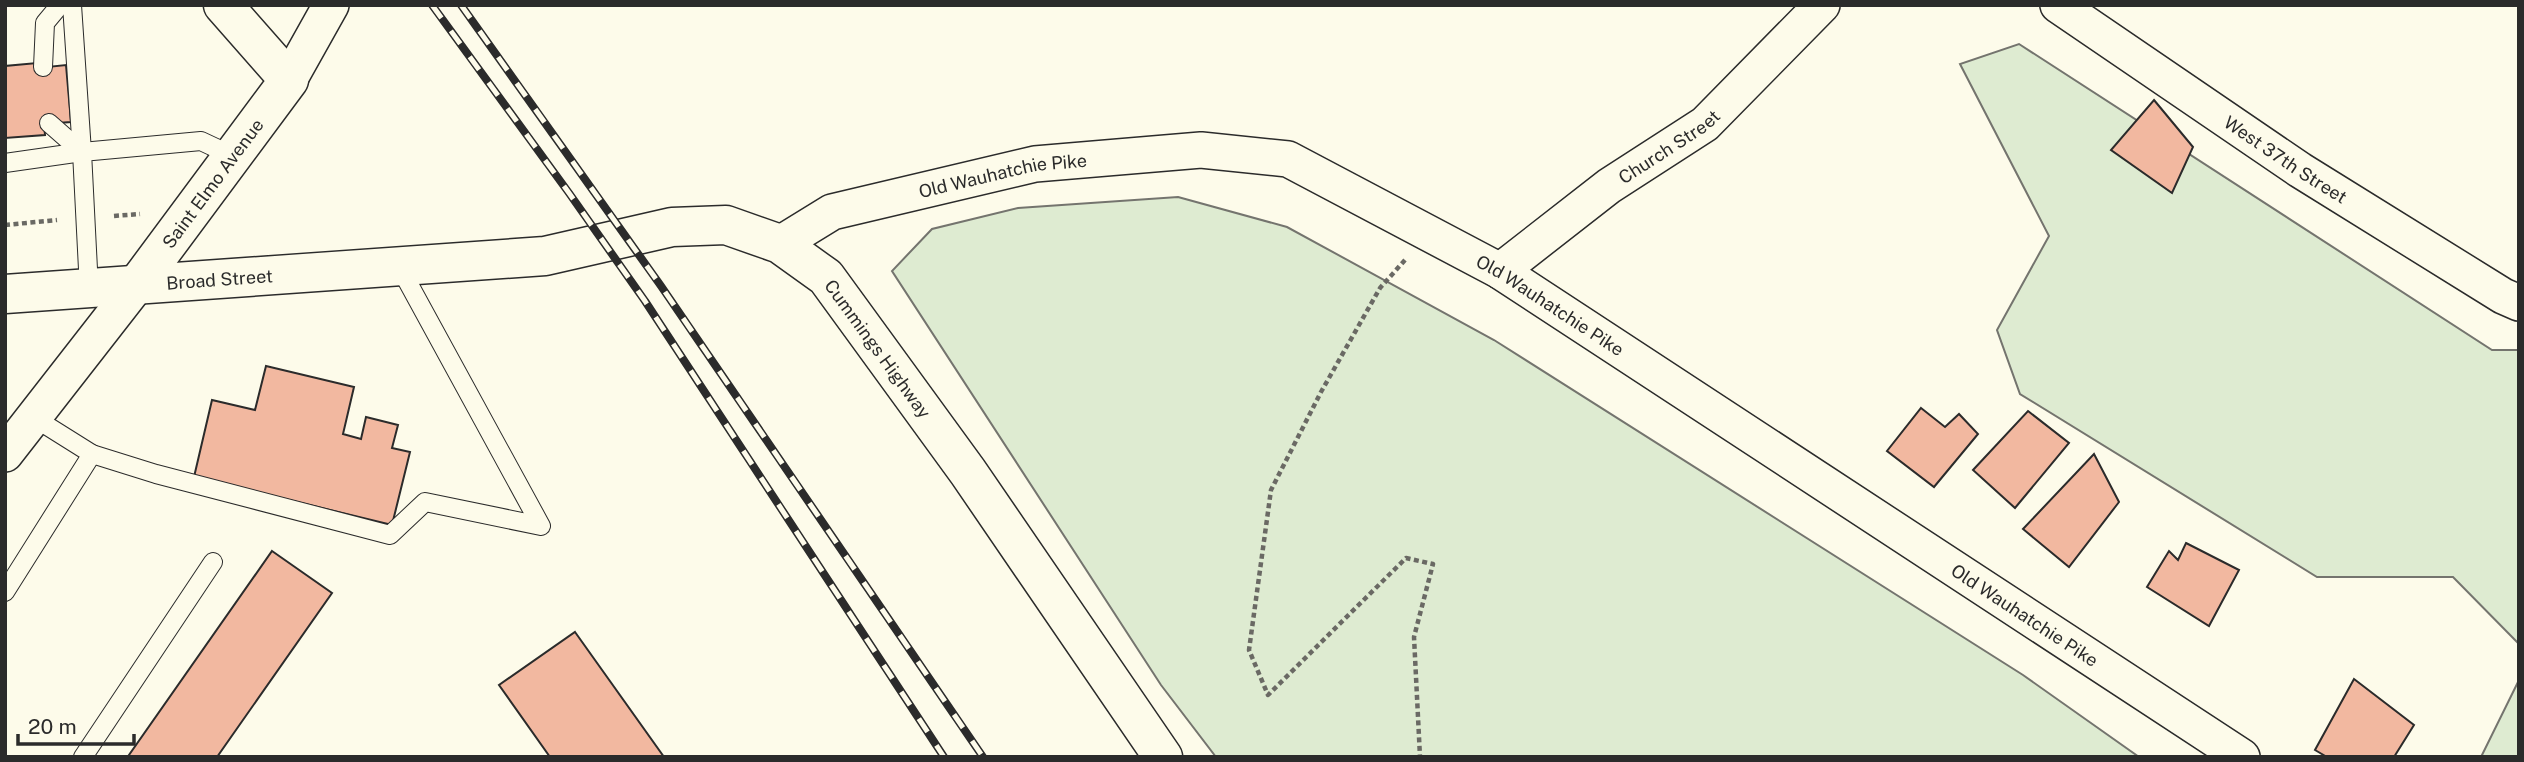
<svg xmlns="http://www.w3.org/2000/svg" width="2524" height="762" font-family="'Public Sans',sans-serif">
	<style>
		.green { fill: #deebd1; stroke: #74746e; stroke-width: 2 }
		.building { fill: #f2b8a0; stroke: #2b2b2b; stroke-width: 2 }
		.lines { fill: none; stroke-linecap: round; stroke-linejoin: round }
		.lane-casing { stroke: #2b2b2b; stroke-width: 20 }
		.street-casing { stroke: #2b2b2b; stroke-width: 38 }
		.secondary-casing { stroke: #2b2b2b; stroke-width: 41 }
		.primary-casing { stroke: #2b2b2b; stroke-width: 41 }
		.path { stroke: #6a6964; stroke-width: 4.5; stroke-dasharray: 5 3.5; stroke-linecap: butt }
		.lane { stroke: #fdfbea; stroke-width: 18 }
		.street { stroke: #fdfbea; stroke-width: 35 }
		.secondary { stroke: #fdfbea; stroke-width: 38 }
		.primary { stroke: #fdfbea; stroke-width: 38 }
		.rail-casing { stroke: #2b2b2b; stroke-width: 8 }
		.rail { stroke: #fdfbea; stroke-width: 5; stroke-dasharray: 16; stroke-linecap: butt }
		.labels { text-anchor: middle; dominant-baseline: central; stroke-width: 5; stroke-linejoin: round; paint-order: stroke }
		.street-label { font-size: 18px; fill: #2b2b2b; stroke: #fdfbea }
	</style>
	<rect width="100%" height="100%" fill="#fdfbea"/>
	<g class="green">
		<polygon points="2019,44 2492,350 2519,350 2519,644 2453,577 2317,577 2020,394 1997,330 2049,236 1960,64"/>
		<polygon points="1178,197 1287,227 1494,340 2023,675 2139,757 1216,757 1161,685 892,271 932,229 1018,208"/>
		<polygon points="2519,680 2519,757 2481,757"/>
	</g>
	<g class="building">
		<polygon points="37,63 38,68 66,65 71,122 44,124 45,135 5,138 5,66"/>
		<polygon points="2154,100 2193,147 2172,193 2111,150"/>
		<polygon points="266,366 354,387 343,434 361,439 366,417 398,425 392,448 410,452 392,525 194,477 212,400 255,410"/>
		<polygon points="1921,408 1945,427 1959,414 1978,434 1934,487 1887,451"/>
		<polygon points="2028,411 2069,443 2015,508 1973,470"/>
		<polygon points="2094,454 2119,502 2069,567 2023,529"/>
		<polygon points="2186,543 2239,570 2209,626 2147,587 2169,551 2178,560"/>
		<polygon points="272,551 332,593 217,757 132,757 129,755"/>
		<polygon points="575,632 664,757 550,757 499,685"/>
		<polygon points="2354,679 2414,725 2394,757 2327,757 2315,750"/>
	</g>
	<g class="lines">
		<g class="lane-casing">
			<g id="lane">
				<polyline points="72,5 82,152"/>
				<polyline points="43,67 45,23 60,5"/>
				<polyline points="49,123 82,152"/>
				<polyline points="5,163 82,152"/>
				<polyline points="89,289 82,152 201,141 233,156"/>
				<polyline points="92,454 156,474 390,535 425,502 541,526 399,266"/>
				<polyline points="5,592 92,454 33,417"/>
				<polyline points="83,757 213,562"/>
			</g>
		</g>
		<g class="street-casing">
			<g id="street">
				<path id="s1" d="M2058,5l242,165 203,126 16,7"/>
				<polyline points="289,80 331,5"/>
				<path id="s2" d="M780,244l52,-32 203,-48 166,-14 87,9 212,112 742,486"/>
				<path id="s3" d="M1500,271l109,-85 96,-62 117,-119"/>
				<polyline points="5,454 136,286"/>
			</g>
		</g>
		<g class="secondary-casing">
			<g id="secondary">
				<path id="s4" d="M136,286l153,-206 -66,-75"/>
			</g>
		</g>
		<g class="primary-casing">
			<g id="primary">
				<path id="s5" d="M5,294l540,-38 127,-29 54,-2 54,19 46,33 142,195 195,285"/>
			</g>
		</g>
		<g class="path">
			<polyline points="114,216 140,214"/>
			<polyline points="5,225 57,220"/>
			<polyline points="1405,260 1380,288 1321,392 1271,490 1249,650 1268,695 1406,558 1433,564 1414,637 1420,757"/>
		</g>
		<use href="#lane" class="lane"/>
		<use href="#street" class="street"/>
		<use href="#secondary" class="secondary"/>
		<use href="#primary" class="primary"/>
		<g class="rail-casing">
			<g id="rail">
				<polyline points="432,5 569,193 645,301 944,757"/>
				<polyline points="461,5 661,286 983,757"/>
			</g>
		</g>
		<use href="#rail" class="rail"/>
	</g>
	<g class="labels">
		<g class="street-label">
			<text stroke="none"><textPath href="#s3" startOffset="210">Church Street</textPath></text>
			<text stroke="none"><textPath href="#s1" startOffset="275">West 37th Street</textPath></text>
			<text stroke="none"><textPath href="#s2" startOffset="236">Old Wauhatchie Pike</textPath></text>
			<text stroke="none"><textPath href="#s4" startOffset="128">Saint Elmo Avenue</textPath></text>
			<text stroke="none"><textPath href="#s5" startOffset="215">Broad Street</textPath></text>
			<text stroke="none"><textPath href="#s2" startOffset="824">Old Wauhatchie Pike</textPath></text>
			<text stroke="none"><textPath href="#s5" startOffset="928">Cummings Highway</textPath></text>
			<text stroke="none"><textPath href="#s2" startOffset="1391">Old Wauhatchie Pike</textPath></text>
		</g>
	</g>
	<rect width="2524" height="762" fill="none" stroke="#2b2b2b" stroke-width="14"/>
	<path d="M18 734v10h116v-10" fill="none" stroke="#2b2b2b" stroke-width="3.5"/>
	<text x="28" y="734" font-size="21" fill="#2b2b2b" stroke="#fdfbea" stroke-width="5" paint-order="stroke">20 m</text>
</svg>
